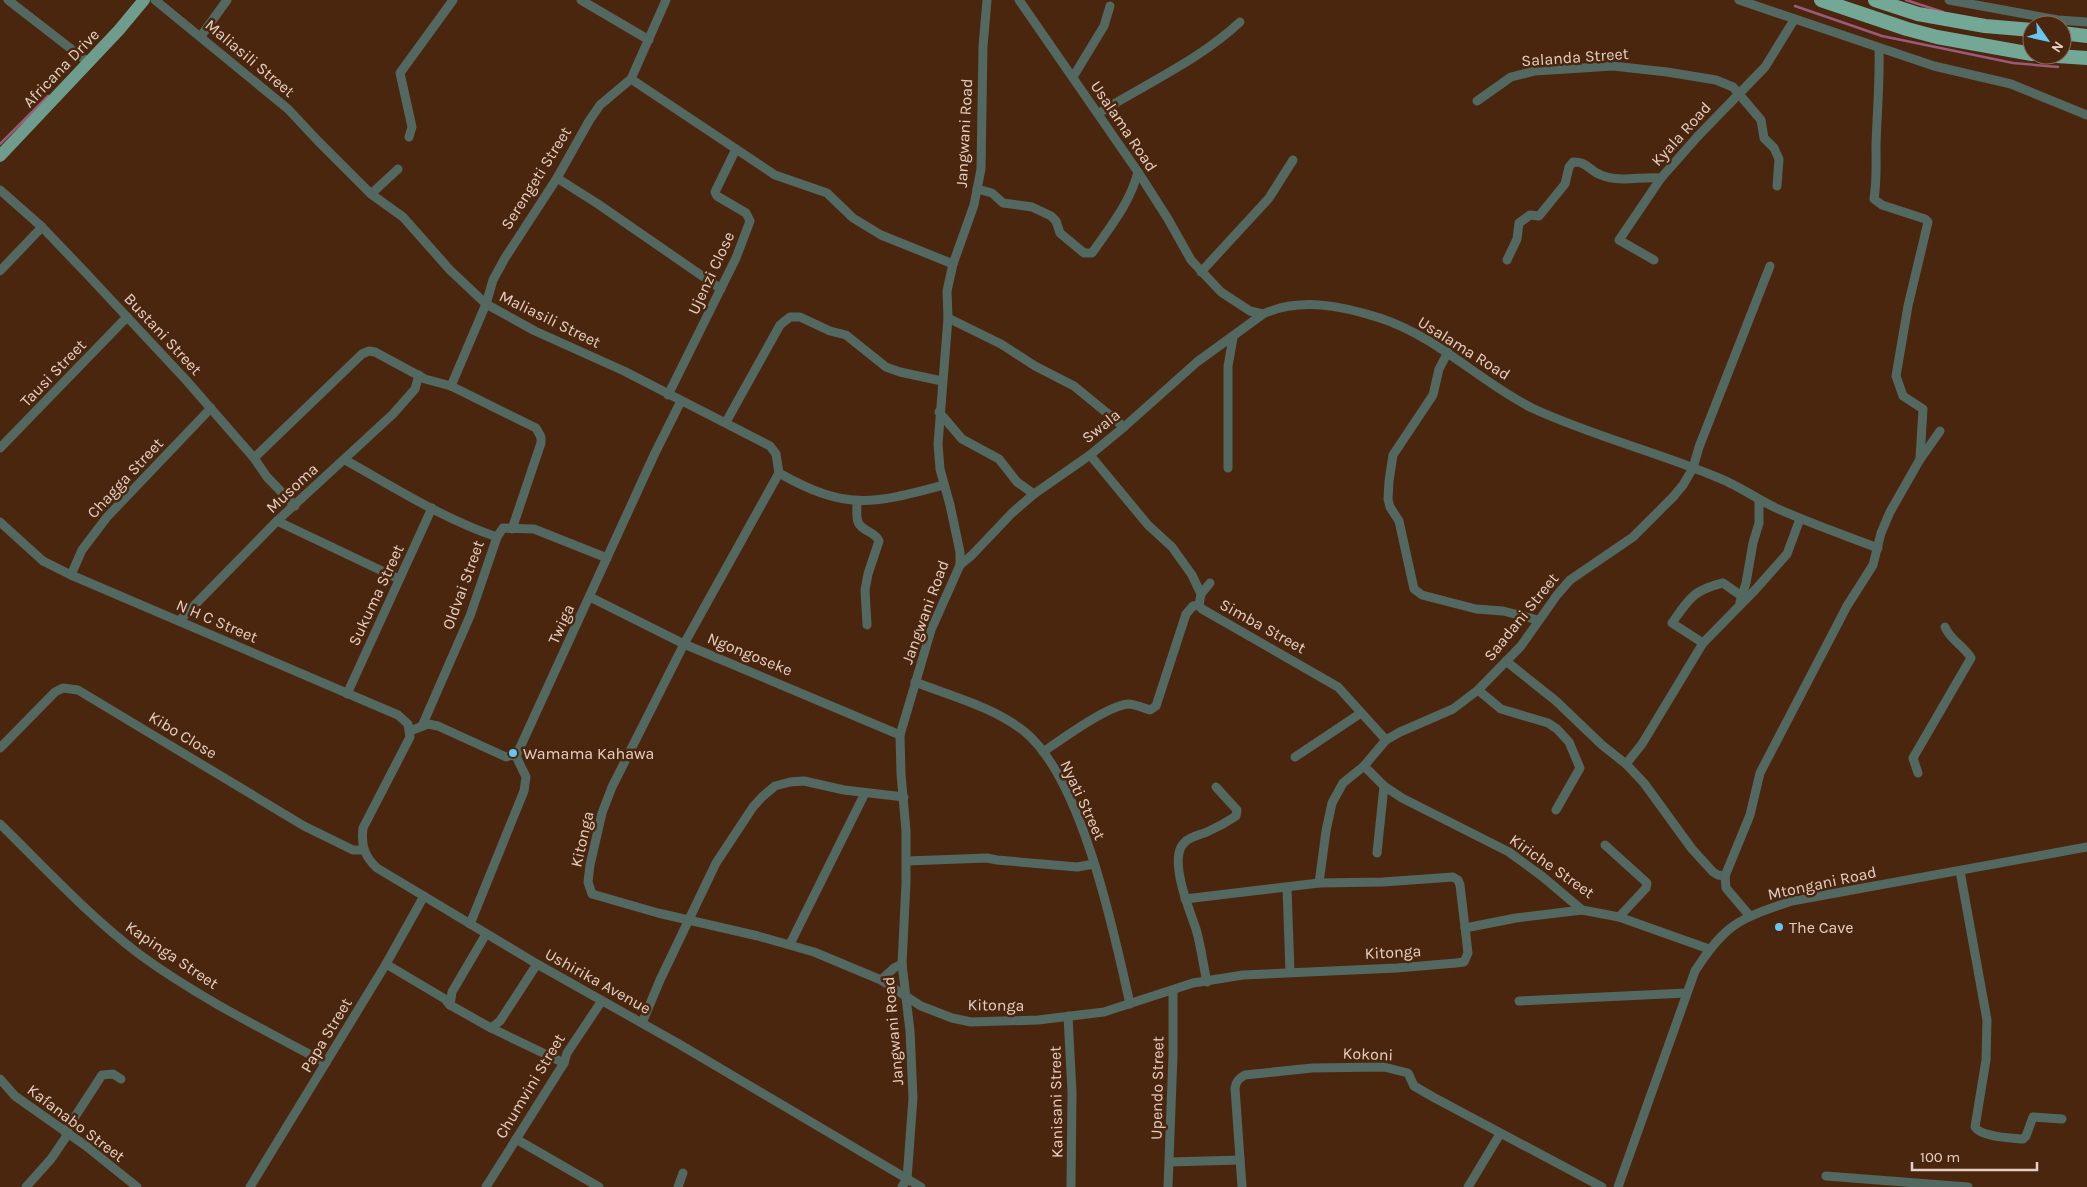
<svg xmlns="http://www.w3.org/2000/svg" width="2087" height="1187" font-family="Karla,sans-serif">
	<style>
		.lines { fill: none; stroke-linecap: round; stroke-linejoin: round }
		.stream { stroke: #9c5978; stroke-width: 2.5 }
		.minor { stroke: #526860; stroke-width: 9 }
		.primary { stroke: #6f9d8d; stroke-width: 12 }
		.trunk { stroke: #74a896; stroke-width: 14 }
		.poi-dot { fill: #68c4f0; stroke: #4a260f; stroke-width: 2 }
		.labels { text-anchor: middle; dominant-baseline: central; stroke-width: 5; stroke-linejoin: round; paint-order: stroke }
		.street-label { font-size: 16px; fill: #e6cfc2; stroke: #4a260f }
		.poi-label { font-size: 16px; fill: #e6cfc2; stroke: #4a260f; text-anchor: start }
	</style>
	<rect width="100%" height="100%" fill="#4a260f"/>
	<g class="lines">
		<g class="stream">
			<polyline points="1906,0 1943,12"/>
			<polyline points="1795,6 1882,36 2013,63 2058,67"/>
			<polyline points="0,144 48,96"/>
		</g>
		<g class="minor">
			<polyline points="8,0 88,62"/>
			<path d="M155,0l133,109 30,32 53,53 32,23 47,53 36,34 49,27 89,40 146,75 6,8 3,19c67,38 93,31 165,12"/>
			<polyline points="581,0 649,40"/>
			<path d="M1019,0l119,172 30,47 23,41 30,32 29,19 13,3c38,-17 79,-8 117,4 58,19 100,64 152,90 60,28 126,44 187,70 20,8 38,21 57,30 33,15 68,27 102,40"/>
			<polyline points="1739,0 1934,66 2011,84 2087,115"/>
			<polyline points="1949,0 2058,20 2087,22"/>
			<polyline points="201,36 227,0"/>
			<path d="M1879,49c1,32 -2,64 -3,96 0,19 1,35 -2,54l8,6 43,14 3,3 -20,84 -12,70 7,20 20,13 -3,49"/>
			<polyline points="1073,77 1104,26 1110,6"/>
			<polyline points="631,79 775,175 827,193 853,218 881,235 953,264"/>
			<polyline points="1477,101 1511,77 1535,71 1613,66 1667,72 1716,80 1733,87 1761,120 1764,138 1774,148 1779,159 1777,186"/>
			<path d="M1099,113c48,-30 99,-52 141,-91"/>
			<polyline points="409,137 412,127 400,73 453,0"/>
			<polyline points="557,178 598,204 721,289"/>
			<path d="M977,189l15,4 11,10 29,4 19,9 5,5 4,12 24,20h8c18,-26 38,-50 46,-81"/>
			<polyline points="0,190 42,227 85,272 186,380 254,458 267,477 295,506"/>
			<polyline points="371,194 398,169"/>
			<path d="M1507,260l10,-21 2,-16 11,-8 9,1 26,-32 4,-17 4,-5c13,-1 17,9 28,13 18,8 41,1 60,3"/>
			<polyline points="1654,260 1619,240 1661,178 1698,136 1765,67 1794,20"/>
			<polyline points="0,271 42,227"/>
			<polyline points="1201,272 1269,198 1293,160"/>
			<polyline points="948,318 1001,344 1035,366 1074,386 1124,427"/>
			<polyline points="1448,352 1439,369 1433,395 1393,455 1389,481 1388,499 1390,507 1399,521 1414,589 1422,595 1476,609 1503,611 1538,620"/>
			<polyline points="451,386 486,304 493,280 505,258 557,178 589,121 600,105 631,79 666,0"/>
			<polyline points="668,395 736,258 750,221 746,213 717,196 715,192 736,149"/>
			<polyline points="939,412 962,439 999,459 1017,482 1034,494"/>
			<polyline points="726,422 780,325 790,317 800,317 830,331 846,335 886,367 900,372 942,381"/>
			<polyline points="0,448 127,317"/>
			<polyline points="1090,455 1148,525 1172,547 1192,575 1201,594 1199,605 1202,609 1338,687 1386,740"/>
			<polyline points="254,458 362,354 369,351 375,352 425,379 451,386 536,428 541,437 541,443 512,529"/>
			<path d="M345,460c49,27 98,59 152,77"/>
			<polyline points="1228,468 1228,366 1233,338"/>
			<polyline points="779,473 684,644 612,787 602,813 590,865 588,882 592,894 658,913 758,936 814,952 881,980 921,1006 952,1018 971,1022 1038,1020 1104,1012 1193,983 1243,975 1397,968 1456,963 1464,962 1468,953 1460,885 1458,880 1453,877 1383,882 1319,883 1185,899"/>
			<path d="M857,502c0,6 -1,15 1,20 4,10 17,9 21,19l-11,33 -3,16 2,35"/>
			<polyline points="277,521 399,579"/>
			<path d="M0,522l43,39 28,14 327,140 10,9 2,13 -47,91c-2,17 1,28 14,40l160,96 142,80 242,143"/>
			<polyline points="960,565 972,555 1012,513 1034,494 1090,455 1124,427 1197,362 1263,314"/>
			<polyline points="71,575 82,550 107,517 211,408"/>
			<polyline points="1201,594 1210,583"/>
			<polyline points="590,597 684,644 900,735"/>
			<polyline points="1740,602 1746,583 1753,543 1759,523 1759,500"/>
			<polyline points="179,621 277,521 393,414 415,389 419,375"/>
			<path d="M1703,643l-31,-20c17,-24 21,-33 51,-40l20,14"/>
			<polyline points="1506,661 1556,701 1602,745 1626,764 1644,783 1692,849 1713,872 1718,875 1725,876 1750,815 1760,773 1847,606 1873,565 1881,533 1890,512 1919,461 1940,431"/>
			<path d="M915,682c36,14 79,25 110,50 57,47 89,200 105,272"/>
			<polyline points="1478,690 1501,709 1548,723 1557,729 1569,742 1580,768 1556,810"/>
			<polyline points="347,694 432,508"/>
			<polyline points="422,726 470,616 497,537 503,528 534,529 607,558"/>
			<polyline points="410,731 428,724 438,726 506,757 517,754 655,453 681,401"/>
			<polyline points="0,748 55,692 63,688 78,690 304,826 353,850 364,850"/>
			<path d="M1043,752c19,-13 64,-46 85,-48 6,0 16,4 22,6l6,-4 30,-92 7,-8 6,-1"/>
			<polyline points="1295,757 1361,713"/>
			<polyline points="1626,764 1642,744 1703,643 1755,590 1787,554 1800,519"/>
			<polyline points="1364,766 1384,786 1402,798 1509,852 1543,877 1582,910 1619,917 1709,949"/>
			<path d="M1918,773l-5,-15 58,-100c-7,-12 -21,-18 -26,-31"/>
			<path d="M0,824c45,44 89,92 139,130 57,42 125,76 187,109"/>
			<polyline points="1605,845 1647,883 1646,888 1619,917"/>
			<polyline points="1377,853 1384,786"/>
			<polyline points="907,861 987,858 997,860 1077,867 1094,864"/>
			<path d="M1960,871l27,149 -1,40 -11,67c6,10 36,11 48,12l3,-3 7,-19 29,2"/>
			<polyline points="1725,876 1726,888 1749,915"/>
			<polyline points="1319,883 1326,831 1332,803 1343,783 1364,766 1386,740 1400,732 1453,709 1478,690 1521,646 1557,595 1570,580 1633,537 1673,497 1683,485 1693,468 1699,447 1770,266"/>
			<polyline points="1287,888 1290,972"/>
			<polyline points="470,924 524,791 526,777 516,756 514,756"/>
			<polyline points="1465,928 1516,918 1582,910"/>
			<polyline points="790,944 865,793"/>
			<polyline points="386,964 445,999 450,1005 491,1028 564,1063"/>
			<polyline points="881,980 894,968 902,964"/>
			<path d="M1207,982c-4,-18 -6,-36 -11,-53 -6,-18 -29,-72 -11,-87 6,-6 16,-7 24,-11 9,-4 18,-9 27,-15l1,-6 -21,-23"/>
			<polyline points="1519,1001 1686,993"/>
			<polyline points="450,1005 452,992 486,934"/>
			<polyline points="1068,1016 1072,1092 1071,1187"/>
			<polyline points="642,1023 660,980 716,863 753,807 762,797 775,786 790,782 804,781 844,790 904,797"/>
			<polyline points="491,1028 500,1021 537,964"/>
			<polyline points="0,1079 15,1096 86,1146 137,1187"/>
			<polyline points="65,1132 102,1075 113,1074 121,1079"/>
			<polyline points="516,1139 599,1187"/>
			<polyline points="1170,1162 1240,1160"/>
			<polyline points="1826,1176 1968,1187"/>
			<polyline points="26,1187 51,1159 68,1134"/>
			<polyline points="250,1187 386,964 424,896"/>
			<polyline points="486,1187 564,1063 567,1053 601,1002"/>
			<polyline points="678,1187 683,1173"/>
			<polyline points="902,1187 907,1179 913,1098 910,1031 902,964 906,883 906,831 901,774 900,735 931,630 960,565 960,552 950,505 940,469 938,444 948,318 947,291 953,264 974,205 981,169 983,46 987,0"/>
			<polyline points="1168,1187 1173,1055 1173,990"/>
			<path d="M1242,1187l-7,-99c1,-7 4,-10 10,-13l67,-7 72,-1 24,6 6,13 19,11 169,90"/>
			<polyline points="1468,1187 1500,1134"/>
			<path d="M1618,1187l77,-216c31,-48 44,-52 97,-70l295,-54"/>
		</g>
		<polyline class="primary" points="0,156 119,30 144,0"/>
		<g class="trunk">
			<polyline points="1821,0 1907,29 1937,37 2032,54"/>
			<polyline points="1875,0 1918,14 1985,26 2032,30"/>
			<polyline points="2062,33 2087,36"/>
			<polyline points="2042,55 2087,58"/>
		</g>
	</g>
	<g class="poi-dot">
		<circle cx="513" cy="753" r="5"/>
		<circle cx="1779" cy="927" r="5"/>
	</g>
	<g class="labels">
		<g class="street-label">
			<text transform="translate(1575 57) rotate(-4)">Salanda Street</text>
			<text transform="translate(250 58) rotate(40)">Maliasili Street</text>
			<text transform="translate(61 68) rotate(-46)">Africana Drive</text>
			<text transform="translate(1124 126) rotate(56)">Usalama Road</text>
			<text transform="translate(964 133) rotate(-87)">Jangwani Road</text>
			<text transform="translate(1681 134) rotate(-48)">Kyala Road</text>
			<text transform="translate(536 178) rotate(-58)">Serengeti Street</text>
			<text transform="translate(711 273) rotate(-65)">Ujenzi Close</text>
			<text transform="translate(550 319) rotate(26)">Maliasili Street</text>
			<text transform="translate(163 334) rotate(47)">Bustani Street</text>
			<text transform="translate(1464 348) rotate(32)">Usalama Road</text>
			<text transform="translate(53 373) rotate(-46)">Tausi Street</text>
			<text transform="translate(1101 426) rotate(-39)">Swala</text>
			<text transform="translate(125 478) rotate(-47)">Chagga Street</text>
			<text transform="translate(292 488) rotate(-43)">Musoma</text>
			<text transform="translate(463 585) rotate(-70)">Oldvai Street</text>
			<text transform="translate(376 595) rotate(-65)">Sukuma Street</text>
			<text transform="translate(925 612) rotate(-70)">Jangwani Road</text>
			<text transform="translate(1521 617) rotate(-51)">Saadani Street</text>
			<text transform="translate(217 621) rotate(23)">N H C Street</text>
			<text transform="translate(561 624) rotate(-66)">Twiga</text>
			<text transform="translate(1263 626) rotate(29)">Simba Street</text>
			<text transform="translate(750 654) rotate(22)">Ngongoseke</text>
			<text transform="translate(183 735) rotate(31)">Kibo Close</text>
			<text transform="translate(1083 800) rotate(65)">Nyati Street</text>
			<text transform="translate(582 839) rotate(-77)">Kitonga</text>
			<text transform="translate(1552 866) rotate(35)">Kiriche Street</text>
			<text transform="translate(1822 883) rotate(-12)">Mtongani Road</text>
			<text transform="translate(1393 952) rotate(-3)">Kitonga</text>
			<text transform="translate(172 955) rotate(34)">Kapinga Street</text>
			<text transform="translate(598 981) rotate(29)">Ushirika Avenue</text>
			<text transform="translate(996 1005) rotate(1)">Kitonga</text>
			<text transform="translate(893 1031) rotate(-95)">Jangwani Road</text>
			<text transform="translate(326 1035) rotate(-59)">Papa Street</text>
			<text transform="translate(1368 1054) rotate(2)">Kokoni</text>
			<text transform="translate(530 1086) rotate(-59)">Chumvini Street</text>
			<text transform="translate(1157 1088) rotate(-89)">Upendo Street</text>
			<text transform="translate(1056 1102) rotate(-91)">Kanisani Street</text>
			<text transform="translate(76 1123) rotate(37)">Kafanabo Street</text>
		</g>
		<g class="poi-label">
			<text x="523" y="753">Wamama Kahawa</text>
			<text x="1789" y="927">The Cave</text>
		</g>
	</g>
	<g transform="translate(2047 40) rotate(124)"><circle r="24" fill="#4a260f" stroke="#886a57"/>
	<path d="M0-4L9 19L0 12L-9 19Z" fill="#68c4f0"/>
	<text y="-8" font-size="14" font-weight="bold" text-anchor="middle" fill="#e6cfc2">N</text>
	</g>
	<path d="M1912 1162v8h125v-8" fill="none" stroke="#e6cfc2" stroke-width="2.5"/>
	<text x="1920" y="1162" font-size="15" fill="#e6cfc2" stroke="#4a260f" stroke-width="4" paint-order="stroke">100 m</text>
</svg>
